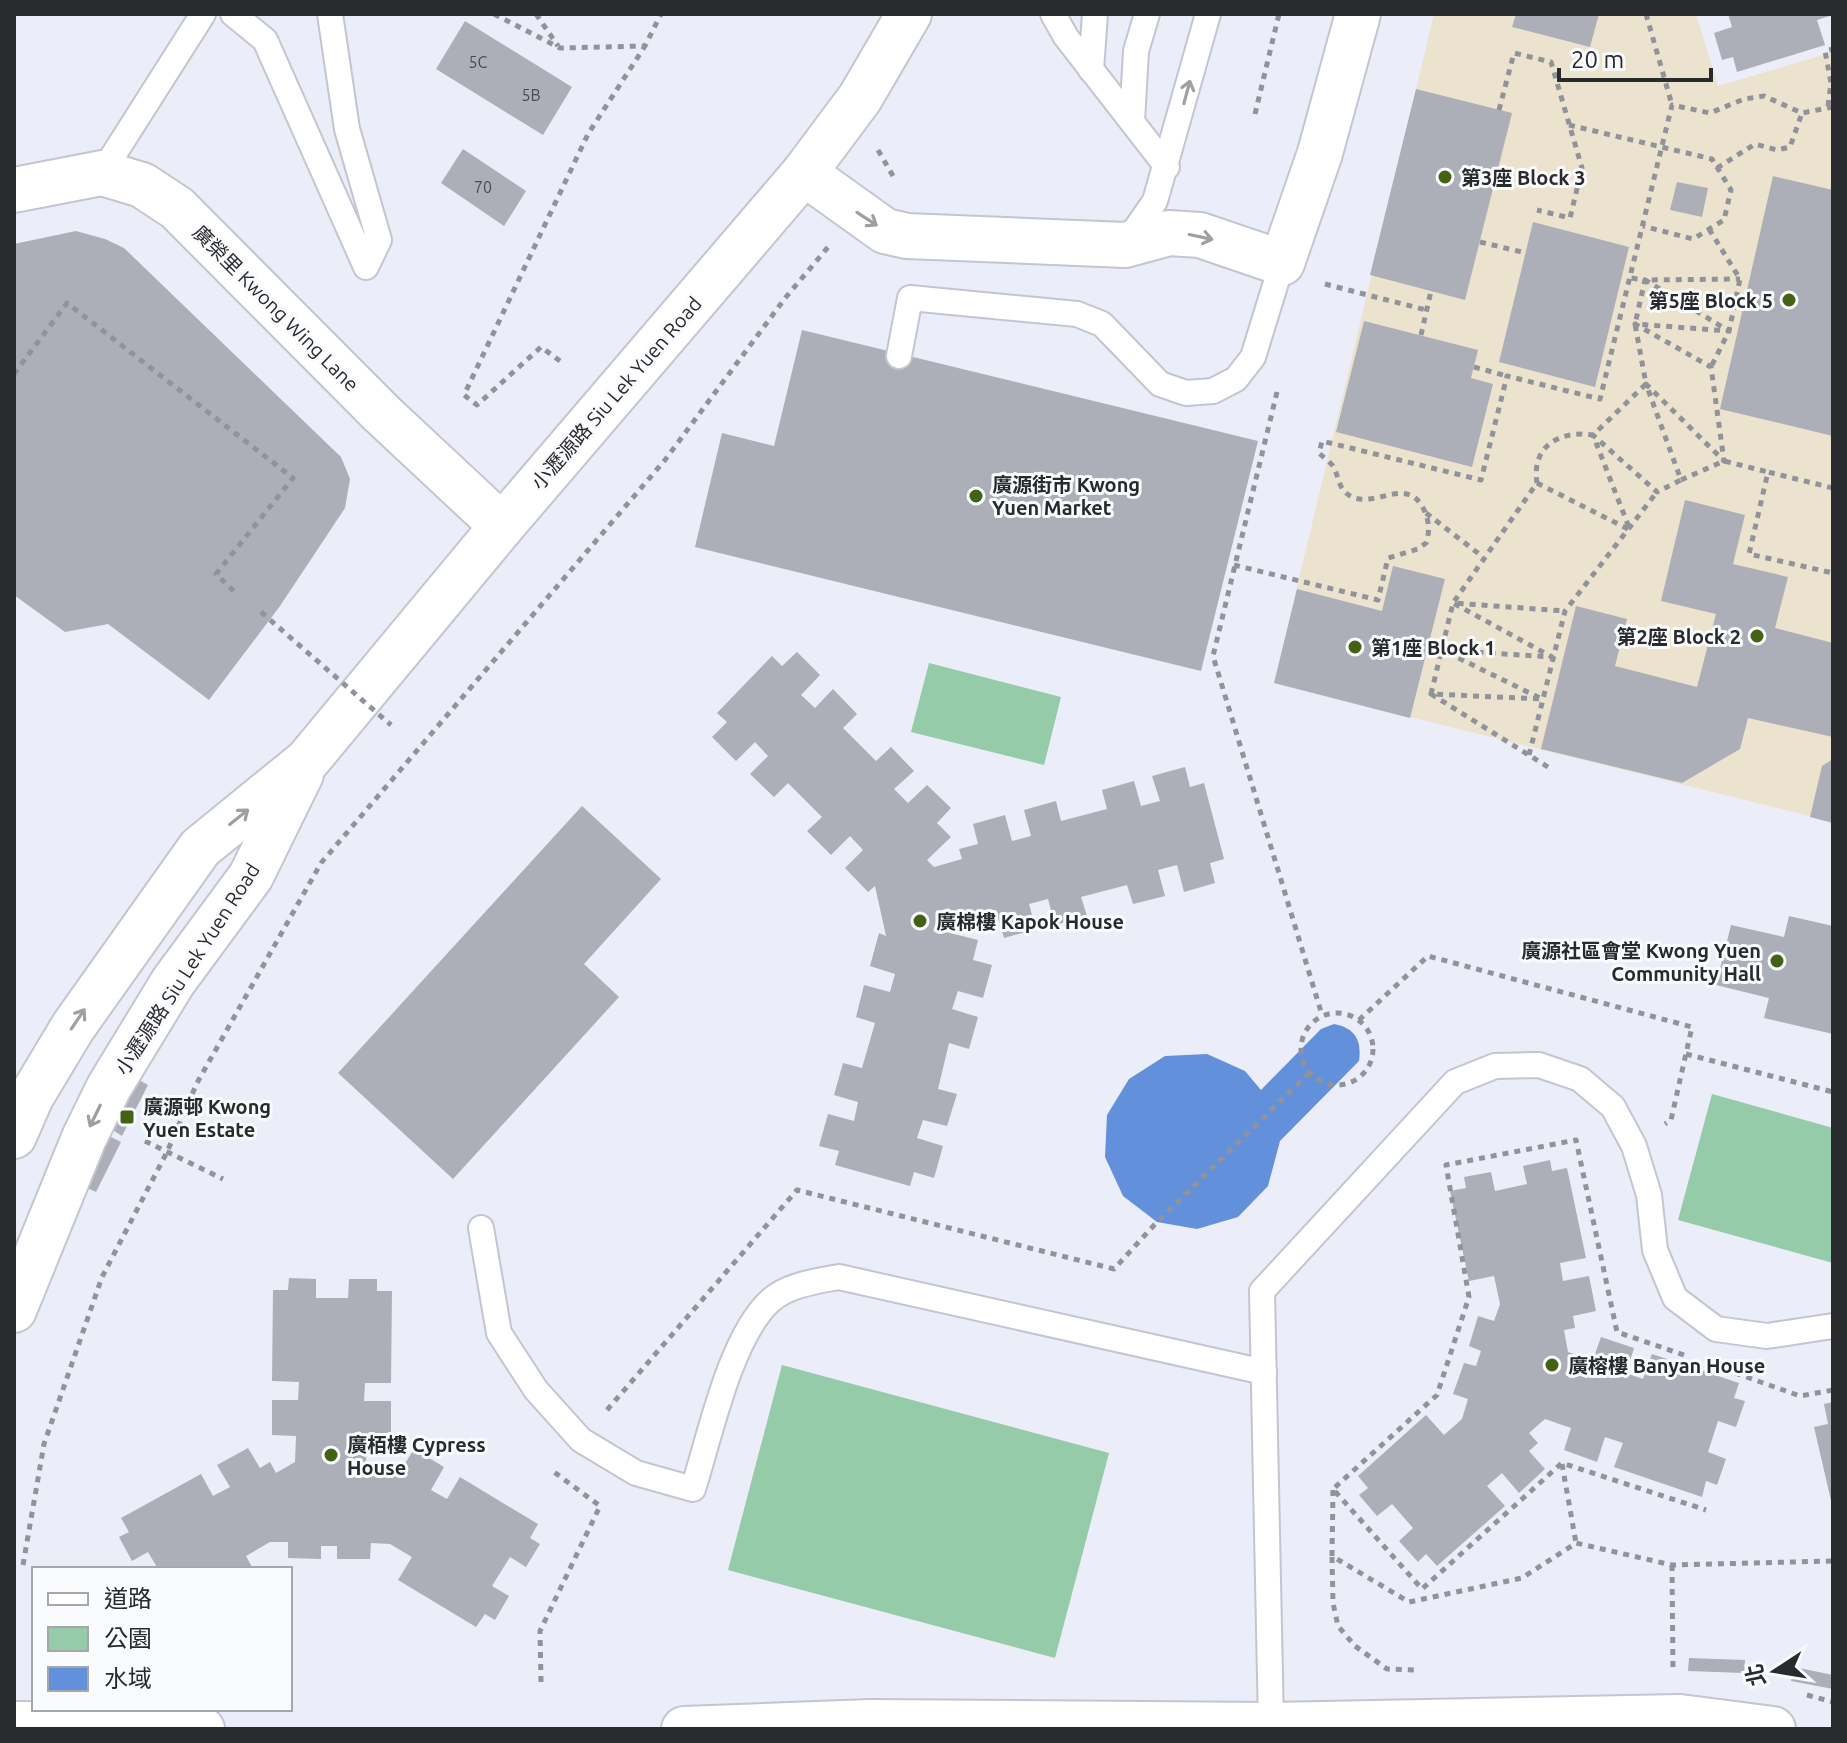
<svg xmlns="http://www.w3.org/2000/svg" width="1847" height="1743" font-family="Ubuntu,'Noto Sans TC',sans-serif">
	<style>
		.commercial { fill: #ece3ce }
		.green { fill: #95cba8 }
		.water { fill: #6290db }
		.building { fill: #acaeb8 }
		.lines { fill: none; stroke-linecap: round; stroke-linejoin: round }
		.lane-casing { stroke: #c3c5d0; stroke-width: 28 }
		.street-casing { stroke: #c3c5d0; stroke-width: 48 }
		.secondary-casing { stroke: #c3c5d0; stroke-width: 48 }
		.path { stroke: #91939b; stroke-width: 5; stroke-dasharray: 6 6; stroke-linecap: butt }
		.lane { stroke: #fff; stroke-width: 24 }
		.street { stroke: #fff; stroke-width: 44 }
		.secondary { stroke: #fff; stroke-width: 44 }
		.path-bridge { stroke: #91939b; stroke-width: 5; stroke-dasharray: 6 6; stroke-linecap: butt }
		.oneway { stroke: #9f9fa1 }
		.poi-dot { fill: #446214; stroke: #fafbfd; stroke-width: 3 }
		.labels { text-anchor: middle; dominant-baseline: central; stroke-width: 6; stroke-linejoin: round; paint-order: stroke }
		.number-label { font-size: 16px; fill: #4a4b50 }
		.poi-label { font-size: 20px; font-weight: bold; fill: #292a2e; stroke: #fafbfd; text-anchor: start }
		.street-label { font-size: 20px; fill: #292a2e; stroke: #fafbfd }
	</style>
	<rect width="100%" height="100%" fill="#ebedf8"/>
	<polygon class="commercial" points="1434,14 1696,14 1718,86 1833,52 1833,822 1274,683"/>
	<g class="green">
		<polygon points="929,663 1061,697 1044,765 911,732"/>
		<polygon points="1712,1094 1833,1128 1833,1263 1678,1220"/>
		<polygon points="782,1365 1109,1453 1055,1658 728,1570"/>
	</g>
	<path class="water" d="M1334,1024c21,4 28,16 25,37l-79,80 -12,45 -30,31 -41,12 -40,-7 -34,-26 -18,-39 2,-42 22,-36 36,-23 42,-2 38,17 16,19 60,-61z"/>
	<g class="building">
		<polygon points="1516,14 1599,14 1590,47 1512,27"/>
		<polygon points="1728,14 1833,14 1833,15 1817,20 1825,45 1737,72 1733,57 1722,60 1714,33 1732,27"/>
		<polygon points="465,21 572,87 543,135 436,69"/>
		<polygon points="1416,89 1512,113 1465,300 1370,275"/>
		<polygon points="463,149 526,191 504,226 441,183"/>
		<polygon points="1773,176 1833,190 1833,436 1720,409"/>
		<polygon points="1677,182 1708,188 1702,217 1670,210"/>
		<polygon points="1533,222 1629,247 1595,387 1499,362"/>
		<polygon points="76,231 105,239 124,248 341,457 350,479 345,508 280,606 209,700 108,624 65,632 14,595 14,244"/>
		<polygon points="1364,321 1478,350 1471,378 1493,384 1472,467 1336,432"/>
		<polygon points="802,330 1258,441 1201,671 695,547 722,433 774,446"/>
		<polygon points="1685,500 1745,515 1733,564 1788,577 1775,628 1833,643 1833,737 1748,718 1740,749 1682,783 1541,749 1576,606 1627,619 1615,666 1697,687 1716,614 1661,601"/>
		<polygon points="1393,566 1445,579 1410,718 1274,683 1297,589 1382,611"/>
		<polygon points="797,652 820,675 801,695 815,708 833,689 857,714 843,728 876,761 891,747 914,771 894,789 908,803 927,785 951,808 937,823 951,837 927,860 934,867 962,859 959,849 978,844 973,824 1005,815 1012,841 1031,836 1024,810 1056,801 1061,821 1107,809 1102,790 1134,781 1141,806 1160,801 1152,776 1185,767 1190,787 1204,783 1224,859 1210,863 1215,883 1184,892 1177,865 1158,870 1165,896 1133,904 1127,885 1081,897 1087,916 1055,925 1048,899 1029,904 1036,929 1004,938 998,918 979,923 977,916 949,923 946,932 978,940 973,960 992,965 983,998 958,991 952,1009 978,1017 969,1049 949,1043 938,1089 957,1094 947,1126 923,1120 917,1138 943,1146 934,1178 914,1172 910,1186 835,1165 839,1151 819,1146 828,1114 854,1121 858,1102 834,1095 843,1063 862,1068 875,1023 856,1017 864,985 890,992 895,974 870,966 879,933 886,936 875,886 868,892 845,868 863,850 850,836 831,855 807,831 822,817 788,783 774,797 750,774 768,756 755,742 736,761 712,737 727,722 717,713 772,656 782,666"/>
		<polygon points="1833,759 1833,823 1810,817 1822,766"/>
		<polygon points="582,806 661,879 584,964 619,997 453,1179 338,1073"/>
		<polygon points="1789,916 1833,926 1833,1034 1764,1018 1769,998 1716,985 1731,925 1784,937"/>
		<polygon points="137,1079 148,1085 122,1136 111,1129"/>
		<polygon points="109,1136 121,1142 96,1192 83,1186"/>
		<polygon points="1550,1160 1552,1171 1567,1168 1586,1258 1560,1263 1563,1281 1589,1276 1596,1311 1573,1316 1575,1328 1564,1330 1568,1352 1593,1360 1601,1337 1634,1348 1626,1373 1643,1379 1652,1354 1739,1383 1734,1398 1745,1401 1736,1427 1718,1421 1708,1452 1726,1459 1717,1485 1706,1481 1702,1497 1614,1467 1623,1443 1605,1437 1597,1462 1564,1450 1571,1428 1545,1419 1529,1433 1538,1443 1529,1451 1545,1469 1519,1493 1502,1473 1487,1486 1505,1506 1437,1566 1426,1554 1418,1562 1399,1541 1413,1528 1392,1504 1377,1516 1359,1495 1368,1488 1358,1476 1426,1415 1444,1435 1462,1419 1468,1399 1453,1394 1464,1363 1476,1366 1481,1351 1469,1346 1478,1316 1494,1321 1500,1304 1494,1276 1469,1281 1450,1191 1466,1188 1464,1177 1491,1172 1495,1191 1527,1184 1523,1166"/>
		<polygon points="289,1278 316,1279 316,1298 348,1298 349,1279 377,1279 377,1291 392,1291 391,1383 365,1383 364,1401 391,1401 391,1437 367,1437 366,1464 384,1475 391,1463 401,1470 414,1449 444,1467 431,1490 447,1499 460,1477 538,1524 530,1538 540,1544 526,1567 510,1557 492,1586 509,1596 495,1620 485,1614 476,1627 398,1580 412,1557 390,1544 371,1543 370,1559 337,1559 337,1546 321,1546 321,1559 288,1558 288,1542 270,1542 246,1556 253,1569 158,1569 148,1552 132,1561 119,1537 129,1532 121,1518 201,1474 213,1496 230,1487 217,1465 248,1448 260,1468 270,1462 276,1473 295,1462 296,1436 272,1435 272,1400 298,1400 299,1382 272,1381 273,1290 288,1290"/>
		<polygon points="1833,1402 1833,1505 1832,1505 1814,1427 1828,1424 1824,1404"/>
		<polygon points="1689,1658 1745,1660 1744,1673 1688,1671"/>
		<polygon points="1794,1667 1833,1675 1833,1689 1791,1681"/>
	</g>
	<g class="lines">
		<g class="lane-casing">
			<g id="lane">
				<polyline points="233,14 265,40 366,267 379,240 347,129 330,14"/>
				<polyline points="1053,14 1066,37 1167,167"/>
				<polyline points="1091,70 1095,14"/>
				<polyline points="1132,121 1136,51 1147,14"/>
				<polyline points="102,173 203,14"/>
				<polyline points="1126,243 1155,201 1208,14"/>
				<polyline points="899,356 910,298 1077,314 1102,324 1160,384 1186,393 1213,391 1236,379 1253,357 1282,263"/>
				<path d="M481,1228l18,105 37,57 45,50 55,33 57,16c17,-53 37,-151 77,-188 17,-16 47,-20 69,-24l425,95"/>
				<polyline points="1271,1725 1262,1291 1455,1082 1495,1066 1539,1065 1580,1079 1613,1107 1634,1146 1649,1195 1655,1250 1675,1298 1716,1329 1767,1336 1833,1326"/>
			</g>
		</g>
		<g class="street-casing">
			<g id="street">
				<polyline points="804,173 885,231 907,236 1125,245 1169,233 1200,235 1282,263 1320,153 1358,14"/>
				<polyline points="14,190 102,173 142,185 177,208 381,413 502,526"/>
			</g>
		</g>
		<g class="secondary-casing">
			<g id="secondary">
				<polyline points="14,1136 31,1097 73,1027 200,848 307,761 502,526 804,173 860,98 909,14"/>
				<polyline points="14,1310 84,1138 109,1087 173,982 251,876 301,774"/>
				<polyline points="14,1724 164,1725 202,1729"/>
				<polyline points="684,1729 870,1722 1271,1725 1680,1717 1773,1729"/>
			</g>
		</g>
		<g class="path">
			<polyline points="494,14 560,48 645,46 661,14"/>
			<polyline points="536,14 558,46"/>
			<polyline points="1646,14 1672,105"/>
			<polyline points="1828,106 1831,83 1825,51 1833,49"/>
			<polyline points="1499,110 1514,53 1551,62 1582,168 1570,218 1537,210"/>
			<polyline points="1255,114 1279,14"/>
			<polyline points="1569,125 1712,159 1731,190 1724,220 1693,239 1643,226"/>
			<polyline points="878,150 893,176"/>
			<polyline points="1717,168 1755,144 1777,150 1790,147 1802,113"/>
			<polyline points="1709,229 1740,279 1729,331 1711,367"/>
			<polyline points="1480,242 1526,253"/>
			<polyline points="1325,284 1426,310"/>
			<polyline points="1421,335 1431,291"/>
			<polyline points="560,361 541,347 477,405 464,395 588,134 645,46"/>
			<polyline points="1474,367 1507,376"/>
			<polyline points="14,374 67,303 293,478 216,574 234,591"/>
			<polyline points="1277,392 1213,656 1322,1015"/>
			<polyline points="1681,480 1724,461 1768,472"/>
			<polyline points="1537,483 1630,530 1593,435 1657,492 1681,480 1646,384 1724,461 1711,367 1635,324 1729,331 1645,280 1740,279"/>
			<polyline points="1833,488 1768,472 1749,554 1833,573"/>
			<polyline points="1426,513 1483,557"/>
			<path d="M1234,565l144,35 10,-42 30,-9 8,-6c4,-12 3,-20 -1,-31 -16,-38 -48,-4 -73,-15 -15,-8 -12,-19 -19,-31 -3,-4 -10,-9 -14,-13l3,-12 159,39 26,-104 93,23 72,-294 38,8 34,-14 20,-3 38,17 31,-6"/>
			<path d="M1431,694l22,-91 84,-120c-6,-37 23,-53 56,-48l53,-51 -11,-60 10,-44 -14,-2"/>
			<polyline points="1529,755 1565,611 1657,492"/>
			<polyline points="1548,767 1431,694 1542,699 1442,650 1552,657 1453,603 1565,611"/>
			<circle cx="1337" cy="1049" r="36"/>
			<polyline points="1359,1020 1428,956 1692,1027 1671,1120 1665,1124"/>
			<polyline points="1686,1054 1833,1092"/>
			<polyline points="145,1141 223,1179"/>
			<polyline points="1684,1355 1617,1332 1576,1140 1446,1165 1469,1297 1437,1395 1333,1489 1422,1589 1562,1463 1706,1510"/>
			<polyline points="1735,1373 1800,1396 1833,1390"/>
			<polyline points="607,1410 797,1190 1114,1269 1157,1222 1308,1074"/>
			<polyline points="1562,1464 1576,1543"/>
			<polyline points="1333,1490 1332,1556 1409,1602 1522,1578 1576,1543 1672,1565 1833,1561"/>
			<polyline points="1332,1557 1333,1603 1338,1626 1355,1646 1387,1669 1414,1670"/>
			<polyline points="23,1565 44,1444 102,1277 167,1152 197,1083 321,863 665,460 786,297 829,246"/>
			<polyline points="1672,1565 1673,1672"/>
			<polyline points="541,1682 540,1631 600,1506 554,1472 556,1470"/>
			<polyline points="1807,1695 1833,1702"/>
		</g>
		<use href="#lane" class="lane"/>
		<use href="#street" class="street"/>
		<use href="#secondary" class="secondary"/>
		<polyline class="path-bridge" points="261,612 391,725"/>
	</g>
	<defs><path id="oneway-shaft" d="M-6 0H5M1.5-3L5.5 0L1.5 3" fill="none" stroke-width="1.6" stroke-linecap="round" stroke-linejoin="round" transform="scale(2)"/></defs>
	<g class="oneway">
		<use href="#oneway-shaft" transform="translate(1187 92) rotate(-75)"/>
		<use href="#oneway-shaft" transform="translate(867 219) rotate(33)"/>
		<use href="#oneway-shaft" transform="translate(1201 237) rotate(12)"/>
		<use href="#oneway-shaft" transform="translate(239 817) rotate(-39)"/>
		<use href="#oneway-shaft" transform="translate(78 1019) rotate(-56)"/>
		<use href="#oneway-shaft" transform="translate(95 1116) rotate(116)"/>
	</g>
	<g class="poi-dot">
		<circle cx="1445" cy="177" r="8"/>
		<circle cx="1789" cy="300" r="8"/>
		<circle cx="976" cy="496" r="8"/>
		<circle cx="1757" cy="636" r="8"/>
		<circle cx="1355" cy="647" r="8"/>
		<circle cx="920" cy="921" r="8"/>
		<circle cx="1777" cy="961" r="8"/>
		<rect x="119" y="1109" width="16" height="16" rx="4"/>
		<circle cx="1552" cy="1365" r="8"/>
		<circle cx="331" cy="1455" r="8"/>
	</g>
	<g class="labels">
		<g class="number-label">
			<text x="478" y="62">5C</text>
			<text x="531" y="95">5B</text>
			<text x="483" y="187">70</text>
		</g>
		<g class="poi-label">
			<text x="1461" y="177">第3座 Block 3</text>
			<text x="1773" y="300" text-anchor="end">第5座 Block 5</text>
			<text x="992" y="484">廣源街市 Kwong<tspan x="992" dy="23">Yuen Market</tspan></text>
			<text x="1741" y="636" text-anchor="end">第2座 Block 2</text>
			<text x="1371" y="647">第1座 Block 1</text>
			<text x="936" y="921">廣棉樓 Kapok House</text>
			<text x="1761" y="950" text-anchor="end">廣源社區會堂 Kwong Yuen<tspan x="1761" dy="23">Community Hall</tspan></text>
			<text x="143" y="1106">廣源邨 Kwong<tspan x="143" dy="23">Yuen Estate</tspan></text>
			<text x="1568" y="1365">廣榕樓 Banyan House</text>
			<text x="347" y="1444">廣栢樓 Cypress<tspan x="347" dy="23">House</tspan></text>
		</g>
		<g class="street-label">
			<text transform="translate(276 308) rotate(45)">廣榮里 Kwong Wing Lane</text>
			<text transform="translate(616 393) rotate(-49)">小瀝源路 Siu Lek Yuen Road</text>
			<text transform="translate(187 969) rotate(-57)">小瀝源路 Siu Lek Yuen Road</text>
		</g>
	</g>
	<rect width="1847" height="1743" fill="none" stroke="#292a2e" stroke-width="32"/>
	<rect x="32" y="1567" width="260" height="144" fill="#fafbfd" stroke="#a6a7aa" stroke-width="2"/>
	<rect x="48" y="1593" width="40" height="12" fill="#ffffff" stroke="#a6a7aa" stroke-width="2"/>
	<text x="104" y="1607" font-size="24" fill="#292a2e">道路</text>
	<rect x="48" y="1627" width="40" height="24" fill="#95cba8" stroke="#a6a7aa" stroke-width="2"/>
	<text x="104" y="1647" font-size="24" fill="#292a2e">公園</text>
	<rect x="48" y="1667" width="40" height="24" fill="#6290db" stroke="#a6a7aa" stroke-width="2"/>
	<text x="104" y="1687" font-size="24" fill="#292a2e">水域</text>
	<g transform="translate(1775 1671) rotate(258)" stroke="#fafbfd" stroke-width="6" paint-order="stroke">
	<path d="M0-6L14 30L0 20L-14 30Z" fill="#292a2e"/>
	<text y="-12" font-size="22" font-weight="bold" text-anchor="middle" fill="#292a2e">北</text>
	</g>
	<path d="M1559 68v12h152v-12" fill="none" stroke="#292a2e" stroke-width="4"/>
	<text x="1571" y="68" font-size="24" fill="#292a2e" stroke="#fafbfd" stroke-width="6" paint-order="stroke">20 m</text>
</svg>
